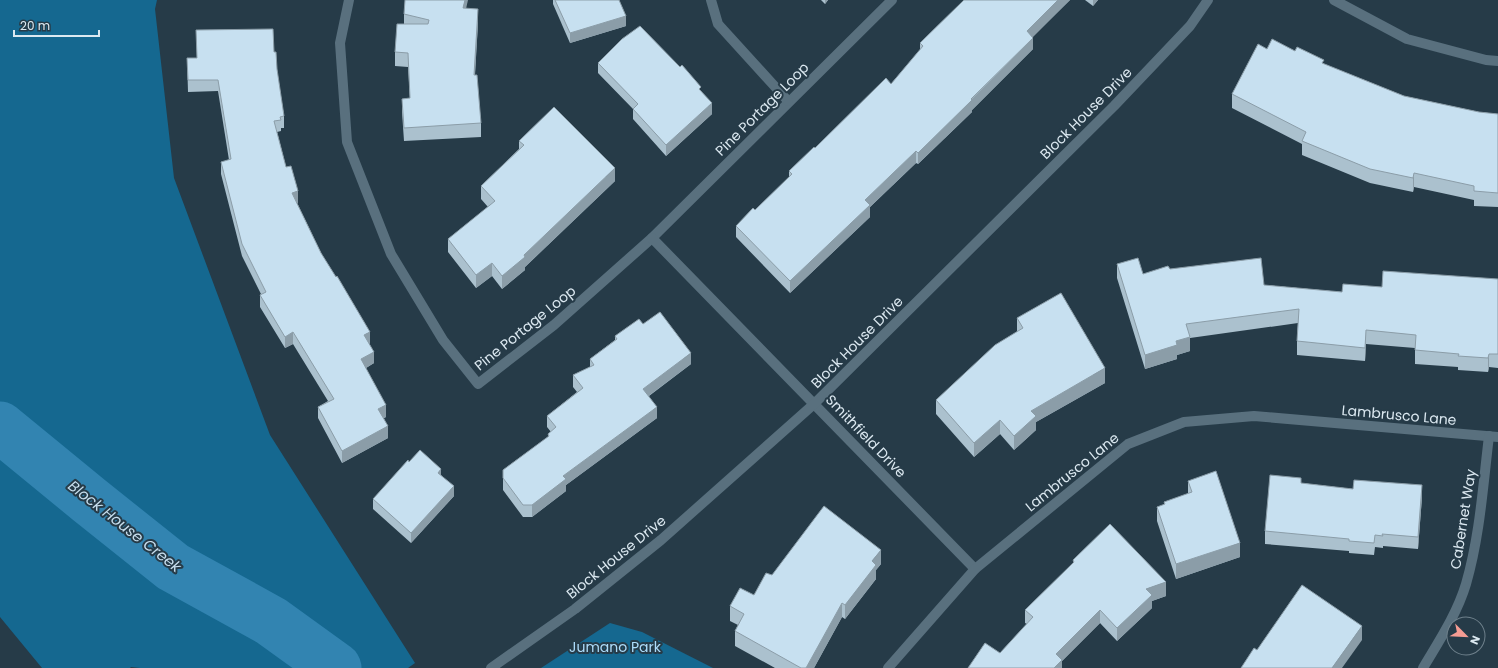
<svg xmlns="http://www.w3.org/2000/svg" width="1498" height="668" font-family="Poppins,sans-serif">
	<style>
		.green { fill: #156890 }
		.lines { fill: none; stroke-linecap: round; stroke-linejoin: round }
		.river { stroke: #3284b1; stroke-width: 51 }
		.minor { stroke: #59707e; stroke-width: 10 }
		.wall { fill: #abc1ce }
		.shaded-wall { fill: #8b9da8 }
		.building { fill: #c7e0f0; stroke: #8b9da8 }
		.labels { text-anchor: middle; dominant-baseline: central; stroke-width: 4; stroke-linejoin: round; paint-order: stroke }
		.street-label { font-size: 14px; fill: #dce9f1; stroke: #263b48 }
		.park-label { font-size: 14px; fill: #addcfa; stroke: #263b48 }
		.water-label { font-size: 15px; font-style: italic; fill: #c8dfee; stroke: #263b48 }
	</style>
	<rect width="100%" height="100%" fill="#263b48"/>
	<g class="green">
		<polygon points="0,0 157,0 155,9 174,178 270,435 415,663 408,668 140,668 131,667 130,668 42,668 0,617"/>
		<polygon points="610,623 642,632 713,668 541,668"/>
	</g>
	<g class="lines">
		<polyline class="river" points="0,427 89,500 173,567 271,621 336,668"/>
		<g class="minor">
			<polyline points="349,0 340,43 347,142 391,254 443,340 478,384 554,325 652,238 892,0"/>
			<polyline points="711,0 718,24 788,101"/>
			<polyline points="1334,0 1407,39 1486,60 1498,61"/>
			<polyline points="652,238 975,569"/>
			<polyline points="491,668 575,609 661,540 814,404 1114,106 1190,26 1208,0"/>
			<polyline points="888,668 975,569 1128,444 1184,422 1254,416 1498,437"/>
			<path d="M1423,668c16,-27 34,-54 43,-84 14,-48 17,-99 23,-148"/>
		</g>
	</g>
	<g class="wall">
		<polygon points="553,0 619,0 626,26 570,43 553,4"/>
		<polygon points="821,0 828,0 825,4"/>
		<polygon points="964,0 1070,0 1032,37 1033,49 972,110 972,112 918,164 916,163 870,207 870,217 790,293 736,237 736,226 755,210 789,178 789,171 891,84 920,50 920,43"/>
		<polygon points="1085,0 1098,0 1093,6"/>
		<polygon points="466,8 478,23 475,75 481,123 481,137 404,141 402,112 402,99 410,98 408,67 395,66 395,52 404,24 404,14"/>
		<polygon points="1267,49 1295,51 1324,64 1404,96 1479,112 1498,114 1498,207 1474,206 1474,200 1414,187 1413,192 1370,183 1302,155 1302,144 1232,108 1232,94"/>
		<polygon points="274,52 284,116 284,128 281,128 281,131 277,132 286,167 298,203 297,203 321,253 370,343 369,344 374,363 366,368 386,417 384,418 388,438 342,463 318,418 318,407 328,401 293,344 285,348 260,307 260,295 261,294 242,256 221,174 221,162 229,160 218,91 188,92 187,58 197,58"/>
		<polygon points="598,63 701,91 712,114 666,156 633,119 633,109 598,73"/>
		<polygon points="519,141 615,181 525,267 525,270 502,289 492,276 476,288 448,252 448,239 488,207 481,199 481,186 519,149"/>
		<polygon points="1117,264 1143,274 1170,269 1264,285 1342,292 1382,287 1498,279 1498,368 1489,367 1488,372 1458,370 1458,367 1415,364 1415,348 1366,344 1365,361 1297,355 1297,341 1298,323 1190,338 1190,351 1177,355 1177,359 1145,369 1117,278"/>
		<polygon points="1017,318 1105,383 1036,422 1036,430 1014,450 1000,434 974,457 936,414 936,400 1017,332"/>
		<polygon points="643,324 691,364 649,396 657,418 566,485 566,491 532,517 523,517 503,490 503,470 548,437 548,434 551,432 547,427 547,416 577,392 573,387 573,375 590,367 590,359 615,340 615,336"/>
		<polygon points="409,462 441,475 454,496 411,543 373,509 373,499"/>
		<polygon points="1188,481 1240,557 1176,579 1157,521 1157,507 1164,505 1164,502 1188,494"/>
		<polygon points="1301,483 1422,497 1418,549 1383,546 1383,548 1375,547 1374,555 1349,553 1349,551 1265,544 1265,531"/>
		<polygon points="1073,560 1166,596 1152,601 1152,608 1117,641 1100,623 1062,661 1062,668 1000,653 1027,624 1025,623 1025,610 1073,564"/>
		<polygon points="881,564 876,570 876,579 845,619 842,617 814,668 775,668 735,646 735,631 738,625 730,621 730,606 754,595 772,575"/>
	</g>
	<g class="shaded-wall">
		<polygon points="465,0 468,0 463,22 463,8"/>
		<polygon points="825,0 828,0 825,4"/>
		<polygon points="1058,0 1070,0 1027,43 1027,31"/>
		<polygon points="1093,0 1098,0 1093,6"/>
		<polygon points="478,9 478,23 474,88 474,75"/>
		<polygon points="626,16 626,26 570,43 570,33"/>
		<polygon points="1033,38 1033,49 972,110 972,112 918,164 918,153"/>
		<polygon points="712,103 712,114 666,156 666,145"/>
		<polygon points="916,151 916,163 870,207 870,217 790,293 790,281 865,200"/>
		<polygon points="615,168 615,181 525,267 525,270 502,289 502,276 524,255"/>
		<polygon points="1414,173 1414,187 1413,192 1413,178"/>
		<polygon points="298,191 298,203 292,205 292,193"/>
		<polygon points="492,263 492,276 476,288 476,275"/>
		<polygon points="1366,330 1366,344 1365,361 1365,348"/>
		<polygon points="293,332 293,344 285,348 285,337"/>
		<polygon points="370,332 370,343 364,347 364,335"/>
		<polygon points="1190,337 1190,351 1177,355 1177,359 1145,369 1145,355 1176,341"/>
		<polygon points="374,352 374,363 361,371 361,359"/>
		<polygon points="691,353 691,364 643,400 643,389"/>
		<polygon points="1489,354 1489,367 1488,372 1488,358"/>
		<polygon points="1105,368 1105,383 1036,422 1036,430 1014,450 1014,436 1031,411"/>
		<polygon points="386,405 386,417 378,420 378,409"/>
		<polygon points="657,407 657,418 566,485 566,491 532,517 532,505 563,476"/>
		<polygon points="1000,420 1000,434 974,457 974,443"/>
		<polygon points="388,426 388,438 342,463 342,451"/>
		<polygon points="441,469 441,480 438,473"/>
		<polygon points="1422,485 1422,497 1418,549 1418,537"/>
		<polygon points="454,486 454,496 411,543 411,533"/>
		<polygon points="1240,543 1240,557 1176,579 1176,564"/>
		<polygon points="881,550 881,564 876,570 876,579 845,619 845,605 872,561"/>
		<polygon points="1166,582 1166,596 1152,601 1152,608 1117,641 1117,628 1146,589"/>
		<polygon points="842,603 842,617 814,668 806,668"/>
		<polygon points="1100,610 1100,623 1062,661 1062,668 1053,668 1056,654"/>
		<polygon points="1362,626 1362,640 1342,668 1332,668"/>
	</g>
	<g class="building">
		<polygon points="405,0 465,0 463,8 478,9 474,75 477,75 481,123 404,128 402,99 410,98 408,53 395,52 397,24 428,24 429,20 404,14"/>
		<polygon points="555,0 619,0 626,16 570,33"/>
		<polygon points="964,0 1058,0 1027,31 1033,38 971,99 972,100 918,153 916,151 865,200 870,205 790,281 736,226 753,208 755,210 792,174 789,171 814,147 815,148 886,78 891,84 923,46 920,43"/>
		<polygon points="640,26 680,67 682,65 701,87 699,89 712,103 666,145 633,109 638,104 598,63 622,39"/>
		<polygon points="273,29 274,52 276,52 277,69 284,116 280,117 281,120 274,121 286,167 291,166 298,191 292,193 321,253 336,277 337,276 370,332 364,335 374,352 361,359 386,405 378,409 388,426 342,451 318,407 334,399 293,332 285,337 260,295 266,292 242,244 221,162 231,159 218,80 188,80 187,58 197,58 196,30"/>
		<polygon points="1272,39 1295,51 1297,47 1324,60 1322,63 1404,96 1479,112 1498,114 1498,193 1474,191 1474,186 1414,173 1413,178 1370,169 1302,141 1306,132 1232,94 1258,44 1267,49"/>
		<polygon points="554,107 615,168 524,255 525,257 502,276 492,263 476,275 448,239 495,201 481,186 524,145 519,141"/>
		<polygon points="1138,258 1143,274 1168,266 1170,269 1261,258 1264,285 1342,292 1343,284 1382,287 1383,271 1498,279 1498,354 1489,354 1488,358 1458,356 1459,354 1415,350 1416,335 1366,330 1365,348 1297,341 1299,309 1186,324 1190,337 1176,341 1177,345 1145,355 1117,264"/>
		<polygon points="1061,293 1105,368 1031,411 1036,416 1014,436 1000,420 974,443 936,400 995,345 1023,328 1017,318"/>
		<polygon points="660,312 691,353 643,389 657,407 563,476 566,479 532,505 523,505 503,478 503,470 549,436 548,434 556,427 547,416 583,388 573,375 594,365 590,359 617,339 615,336 639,319 643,324"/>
		<polygon points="420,450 441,469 438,473 454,486 411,533 373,499 408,460 409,462"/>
		<polygon points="1216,471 1240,543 1176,564 1157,507 1165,504 1164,502 1192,492 1188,481"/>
		<polygon points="1270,475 1301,478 1301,483 1353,489 1354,480 1422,485 1418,537 1382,534 1383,536 1375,535 1374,543 1349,541 1349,539 1265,531"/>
		<polygon points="824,506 881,550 872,561 876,565 845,605 842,603 806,668 801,668 735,631 744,614 730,606 740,588 754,595 766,573 772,575"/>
		<polygon points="1110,524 1166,582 1146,589 1152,595 1117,628 1100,610 1056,654 1062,660 1054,668 968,668 985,643 1000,653 1033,617 1025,610 1074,562 1073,560"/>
		<polygon points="1302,585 1362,626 1332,668 1241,668 1254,648 1257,650"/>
	</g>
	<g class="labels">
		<g class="street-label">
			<text transform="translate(762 109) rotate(-45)">Pine Portage Loop</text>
			<text transform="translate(1086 113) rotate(-45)">Block House Drive</text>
			<text transform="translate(525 328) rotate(-39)">Pine Portage Loop</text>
			<text transform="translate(857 342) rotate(-45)">Block House Drive</text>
			<text transform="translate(1399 415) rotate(5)">Lambrusco Lane</text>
			<text transform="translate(866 436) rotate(46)">Smithfield Drive</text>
			<text transform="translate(1072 472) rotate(-39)">Lambrusco Lane</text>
			<text transform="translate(1463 519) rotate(-81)">Cabernet Way</text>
			<text transform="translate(616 557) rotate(-39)">Block House Drive</text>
		</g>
		<g class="park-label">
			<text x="615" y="647">Jumano Park</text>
		</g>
		<g class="water-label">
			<text transform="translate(125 526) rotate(38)">Block House Creek</text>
		</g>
	</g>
	<g transform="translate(1466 636) rotate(114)"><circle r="19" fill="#263b48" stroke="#6f818c"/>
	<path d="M0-3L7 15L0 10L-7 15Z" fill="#f59c93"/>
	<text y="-6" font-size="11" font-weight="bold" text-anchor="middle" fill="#dce9f1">N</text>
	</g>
	<path d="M14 30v6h85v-6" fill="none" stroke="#dce9f1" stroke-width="2"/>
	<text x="20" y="30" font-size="12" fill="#dce9f1" stroke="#263b48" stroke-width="3" paint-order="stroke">20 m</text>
</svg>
